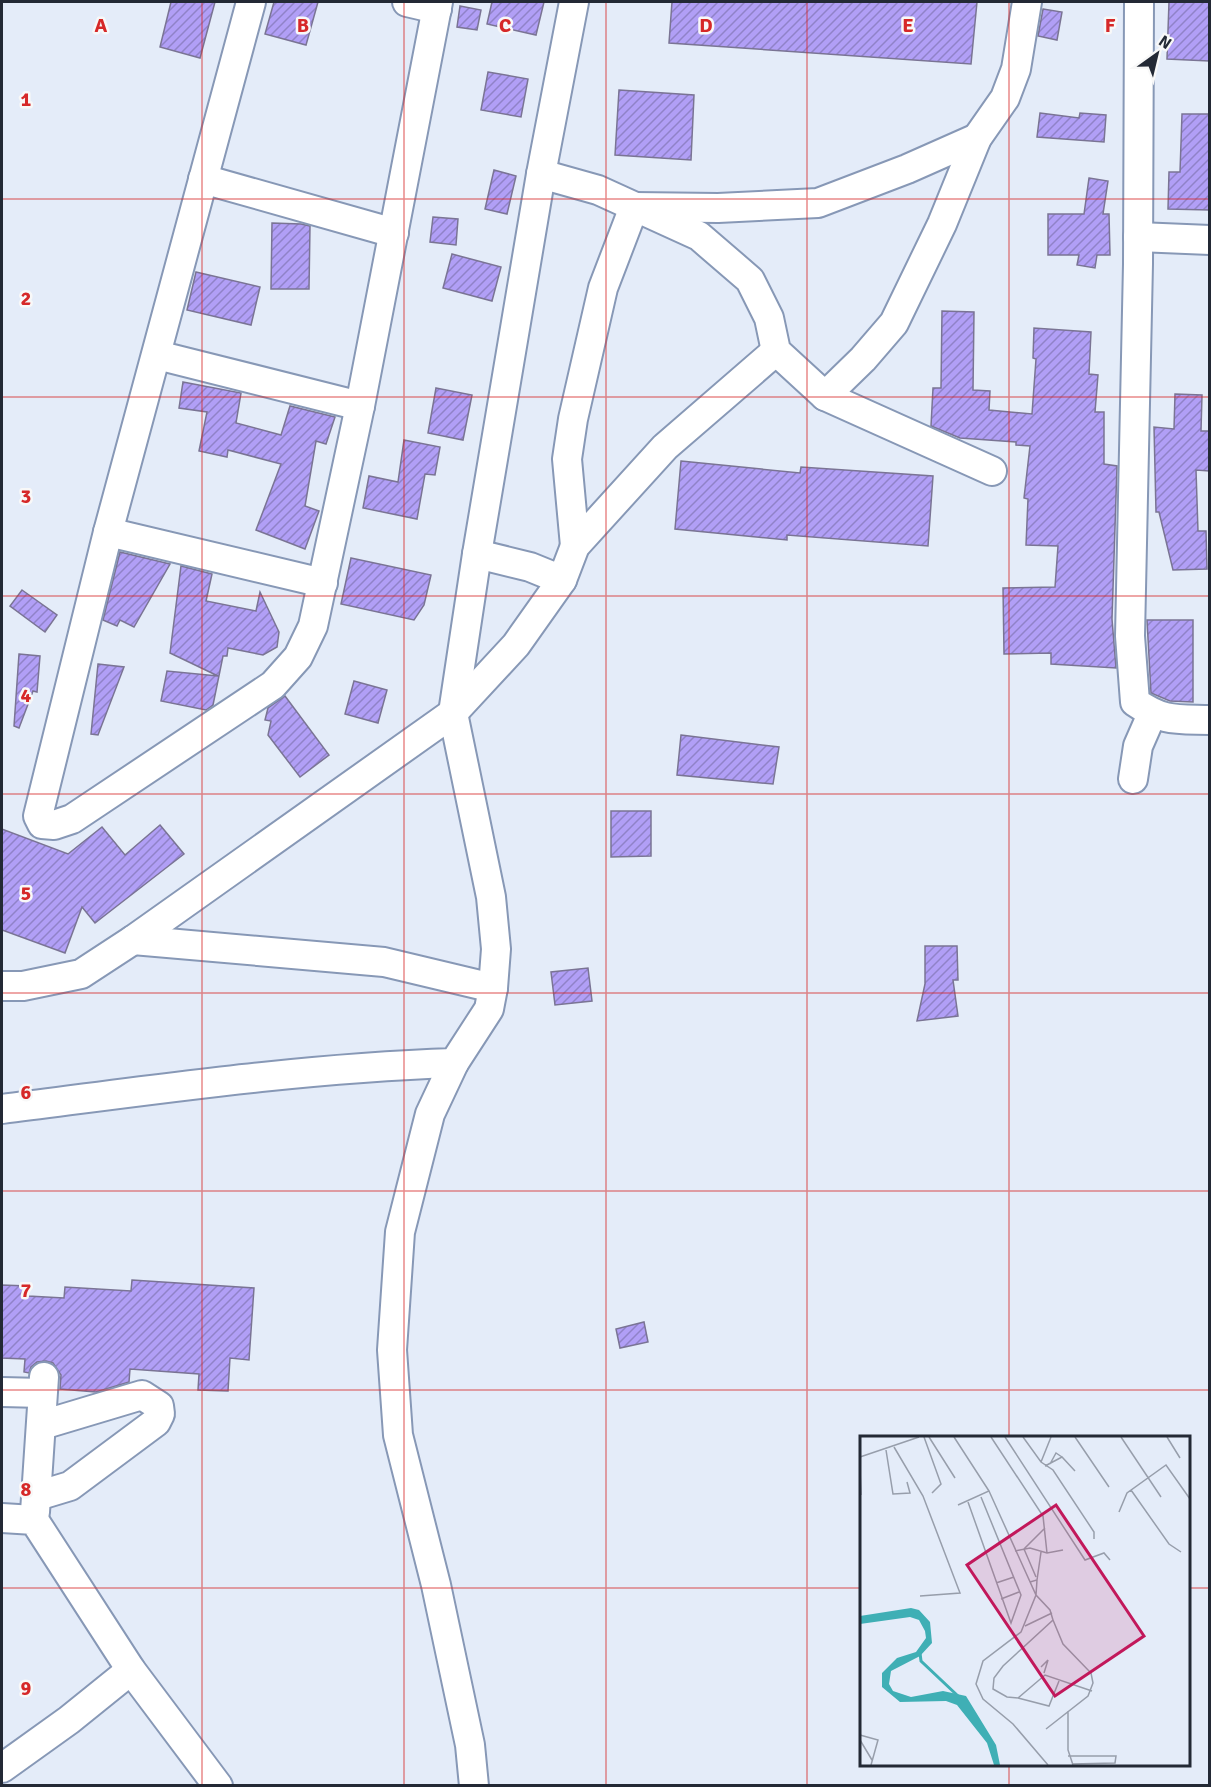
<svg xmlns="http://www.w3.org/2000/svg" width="1211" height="1787" font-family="Signika,sans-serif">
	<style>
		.building { fill: url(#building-hatch); stroke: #7a7494; stroke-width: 1.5 }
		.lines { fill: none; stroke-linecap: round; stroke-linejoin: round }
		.minor-casing { stroke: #8798b6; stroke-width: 32 }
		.minor { stroke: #fff; stroke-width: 28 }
		.grid { fill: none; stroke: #d62828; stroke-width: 1.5; stroke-opacity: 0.55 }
		.inset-river { fill: none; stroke: #3fafb5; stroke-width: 3 }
		.inset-road { fill: none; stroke: #979eab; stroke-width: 1.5 }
		.view { fill: #c2185b; fill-opacity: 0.15; stroke: #c2185b; stroke-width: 3 }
		.inset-edge { fill: none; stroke: #232935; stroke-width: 3 }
		.grid-label { font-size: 20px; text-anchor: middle; font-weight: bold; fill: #d62828; stroke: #f8f8f8; stroke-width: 5; stroke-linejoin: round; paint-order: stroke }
	</style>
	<defs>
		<pattern id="building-hatch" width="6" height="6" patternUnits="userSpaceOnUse" patternTransform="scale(1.5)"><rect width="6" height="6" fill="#b19ff6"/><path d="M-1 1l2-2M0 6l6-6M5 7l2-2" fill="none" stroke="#9082c8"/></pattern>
	</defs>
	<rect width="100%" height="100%" fill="#e4ecf9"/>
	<g class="building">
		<polygon points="171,2 215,2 200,58 160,47"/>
		<polygon points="274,2 318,2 306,45 265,34"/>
		<polygon points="492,2 544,2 536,35 487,24"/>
		<polygon points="672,2 977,2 971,64 669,43"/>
		<polygon points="1169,2 1209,2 1209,61 1167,59"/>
		<polygon points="460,6 481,10 477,30 457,27"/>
		<polygon points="1043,9 1062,12 1057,40 1038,36"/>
		<polygon points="488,72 528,79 521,117 481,110"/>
		<polygon points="619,90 694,95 691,160 615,155"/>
		<polygon points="1040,113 1079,118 1080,113 1106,115 1104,142 1037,137"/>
		<polygon points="1182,114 1209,114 1209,210 1168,209 1169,172 1180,172"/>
		<polygon points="494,170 516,176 507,214 485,209"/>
		<polygon points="1089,178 1108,181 1103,214 1109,214 1110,255 1097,255 1095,268 1077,265 1079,255 1048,255 1048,214 1084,214"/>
		<polygon points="433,217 458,219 456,245 430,242"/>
		<polygon points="272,223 301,224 310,226 309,289 271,289"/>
		<polygon points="452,254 501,267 492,301 443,288"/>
		<polygon points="196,272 260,287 251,325 187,310"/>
		<polygon points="942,311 974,312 973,390 990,391 989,410 1032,414 1036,359 1033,358 1034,328 1091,332 1089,374 1098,375 1095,412 1104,412 1104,464 1117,466 1112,619 1116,668 1051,664 1051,653 1004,654 1003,588 1055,587 1058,546 1026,545 1028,499 1024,498 1030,446 1016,445 1016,442 960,438 931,426 933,388 941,388"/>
		<polygon points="183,382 241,393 236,423 281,435 290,406 335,417 326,444 316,441 305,506 319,511 305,549 256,530 281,464 228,450 227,457 199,451 207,412 179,408"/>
		<polygon points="436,388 472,395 463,440 428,433"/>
		<polygon points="1175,394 1202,395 1201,431 1209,431 1209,471 1196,470 1198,531 1206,531 1207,569 1173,570 1159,512 1156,512 1154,427 1174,429"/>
		<polygon points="404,440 440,447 435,475 425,474 417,519 363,508 369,476 398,482"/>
		<polygon points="681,461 800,473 801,467 933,476 928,546 787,535 787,540 675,529"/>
		<polygon points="120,552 170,564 134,627 120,620 117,626 103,620"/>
		<polygon points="351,558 431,575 424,605 414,620 341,604"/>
		<polygon points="181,566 212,574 206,601 256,611 260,592 279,632 277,647 263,655 228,648 227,656 223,656 213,705 206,710 161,701 167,671 218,676 170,653"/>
		<polygon points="22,590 57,615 45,632 10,606"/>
		<polygon points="1147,620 1193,620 1193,702 1170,701 1151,693"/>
		<polygon points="19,654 40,656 37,692 33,691 19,728 14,726"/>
		<polygon points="98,664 124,667 98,735 91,734"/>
		<polygon points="354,681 387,690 378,723 345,714"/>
		<polygon points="285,696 329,755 300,777 268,735 271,721 265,720 268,708"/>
		<polygon points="681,735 779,747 773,784 677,775"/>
		<polygon points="611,811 651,811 651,856 611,857"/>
		<polygon points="160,825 184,854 95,923 82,907 65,953 2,930 2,829 68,854 102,827 125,855"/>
		<polygon points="925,946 957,946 958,980 953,980 958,1016 917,1021 925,984"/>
		<polygon points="588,968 592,1001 555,1005 551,972"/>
		<polygon points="132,1280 254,1288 249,1360 230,1358 228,1391 198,1390 199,1374 130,1369 129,1382 96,1392 60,1389 61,1375 53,1363 46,1361 37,1362 31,1367 29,1373 24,1372 25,1359 2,1358 2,1285 28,1286 28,1296 64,1298 65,1287 131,1291"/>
		<polygon points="644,1322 648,1342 620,1348 616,1329"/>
	</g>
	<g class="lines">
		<g class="minor-casing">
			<g id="minor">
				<polyline points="251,2 108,532 38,816 42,824 54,825 72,819 273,685 298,657 313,626 360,406 438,2"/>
				<polyline points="407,2 437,9"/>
				<path d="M1139,2l-1,262 -8,372 5,66c29,20 40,17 75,18"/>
				<polyline points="541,174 598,190 699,236 750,280 769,318 776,351 825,396 992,471"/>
				<polyline points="203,179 394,233"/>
				<polyline points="1138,237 1210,240"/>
				<polyline points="157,355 360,406"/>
				<polyline points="825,396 863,359 894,323 942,224 977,138 1005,98 1016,69 1027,2"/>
				<polyline points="108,532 323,583"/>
				<polyline points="575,546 567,459 573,419 603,288 634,207 718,208 818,203 907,169 977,138"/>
				<polyline points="477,554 530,567 562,580 575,546 665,447 776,351"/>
				<polyline points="1133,779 1138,746 1152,714"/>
				<polyline points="133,940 384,962 493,988"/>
				<polyline points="2,986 23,986 81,974 133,940 453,713 516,645 562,580"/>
				<polyline points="454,1063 430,1114 400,1232 392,1350 398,1435 436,1585 470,1745 474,1786"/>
				<path d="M2,1109c150,-19 300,-41 452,-46l35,-54 4,-21 3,-39 -5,-52 -38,-184 24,-159 64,-380 33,-172"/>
				<polyline points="2,1392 42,1393"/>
				<polyline points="37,1496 70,1486 156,1422 160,1414 159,1406 142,1395 42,1425"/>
				<polyline points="35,1512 44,1377"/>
				<polyline points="2,1518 34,1520 131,1670 218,1786"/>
				<polyline points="2,1768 69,1720 131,1670"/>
			</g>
		</g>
		<use href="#minor" class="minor"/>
	</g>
	<path class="grid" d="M202,2v1784M404,2v1784M606,2v1784M807,2v1784M1009,2v1436M2,199h1208M2,397h1208M2,596h1208M2,794h1208M2,993h1208M2,1191h1208M2,1390h1208M2,1588h860M1188,1588h22M1009,1764v22"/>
	<g transform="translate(860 1436)">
		<rect width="330" height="330" fill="#e4ecf9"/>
		<path d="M51,172l8,2 11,12 2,21 -12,13 -29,15 -2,13 4,7 18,6 32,-6 23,5 30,49 4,20h-6l-7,-22 -30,-38 -11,-4 -46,1 -18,-15v-14l15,-15 19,-6 10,-14 -1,-7 -6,-11 -9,-3 -50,7v-8z" fill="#3fafb5"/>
		<path class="inset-river" d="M60,217l1,8 37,35"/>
		<path class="inset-road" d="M64,1l17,47 -9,9M69,1l26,41M94,1l35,54 -31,14M131,1l52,79 4,37M145,1l80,123 19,-7 6,7M163,1l18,25 12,8 41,62v7M215,1l34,50M261,1l40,60M307,1l13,21M34,11l29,49 37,97 -40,3M26,14l7,44 17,-1 -3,-11M0,21l59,-20M181,26l10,-25M190,28l6,-11 6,4M185,30l17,-9 13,14M0,33l1,26M271,54l38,54 12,8M129,55l47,104 14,15 3,10 -50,46 -9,12 -1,11 14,8 11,1 27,-23 47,16M108,66l43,121 10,-28 -40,-98M259,76l8,-19 39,-28 24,34M155,115l15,-3 17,5 16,-3M176,141l-12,-28 21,-21M177,144l-1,15 -15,37 -38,29 -7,23 7,15 30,25 35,41M170,146l7,-2 4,-28M136,147l18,-6M141,163l18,-7M165,190l27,-13M181,231l7,-7 -4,13M158,262l31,8 10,-25M208,275v39l5,15M186,293l42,-33 5,-13 -2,-10 -28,-29 -10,-24M0,299l18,5 -7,25M0,304l12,20M208,320h48l-1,7 -43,1"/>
		<path class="view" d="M196,69l88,131 -89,60 -88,-131z"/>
		<rect width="330" height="330" class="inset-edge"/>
	</g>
	<g class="grid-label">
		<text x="101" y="32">A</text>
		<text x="303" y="32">B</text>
		<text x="505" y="32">C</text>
		<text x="706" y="32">D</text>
		<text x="908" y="32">E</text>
		<text x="1110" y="32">F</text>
		<text x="26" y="106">1</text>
		<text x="26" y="305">2</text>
		<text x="26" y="503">3</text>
		<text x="26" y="702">4</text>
		<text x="26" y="900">5</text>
		<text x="26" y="1099">6</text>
		<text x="26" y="1297">7</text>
		<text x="26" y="1496">8</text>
		<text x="26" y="1695">9</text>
	</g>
	<rect width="1211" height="1787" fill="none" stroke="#232935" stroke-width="6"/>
	<g transform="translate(1157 54) rotate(34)" stroke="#f8f8f8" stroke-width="4.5" paint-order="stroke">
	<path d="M0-4.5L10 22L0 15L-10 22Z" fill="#232935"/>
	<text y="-9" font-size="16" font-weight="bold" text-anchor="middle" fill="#232935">N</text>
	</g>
</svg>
